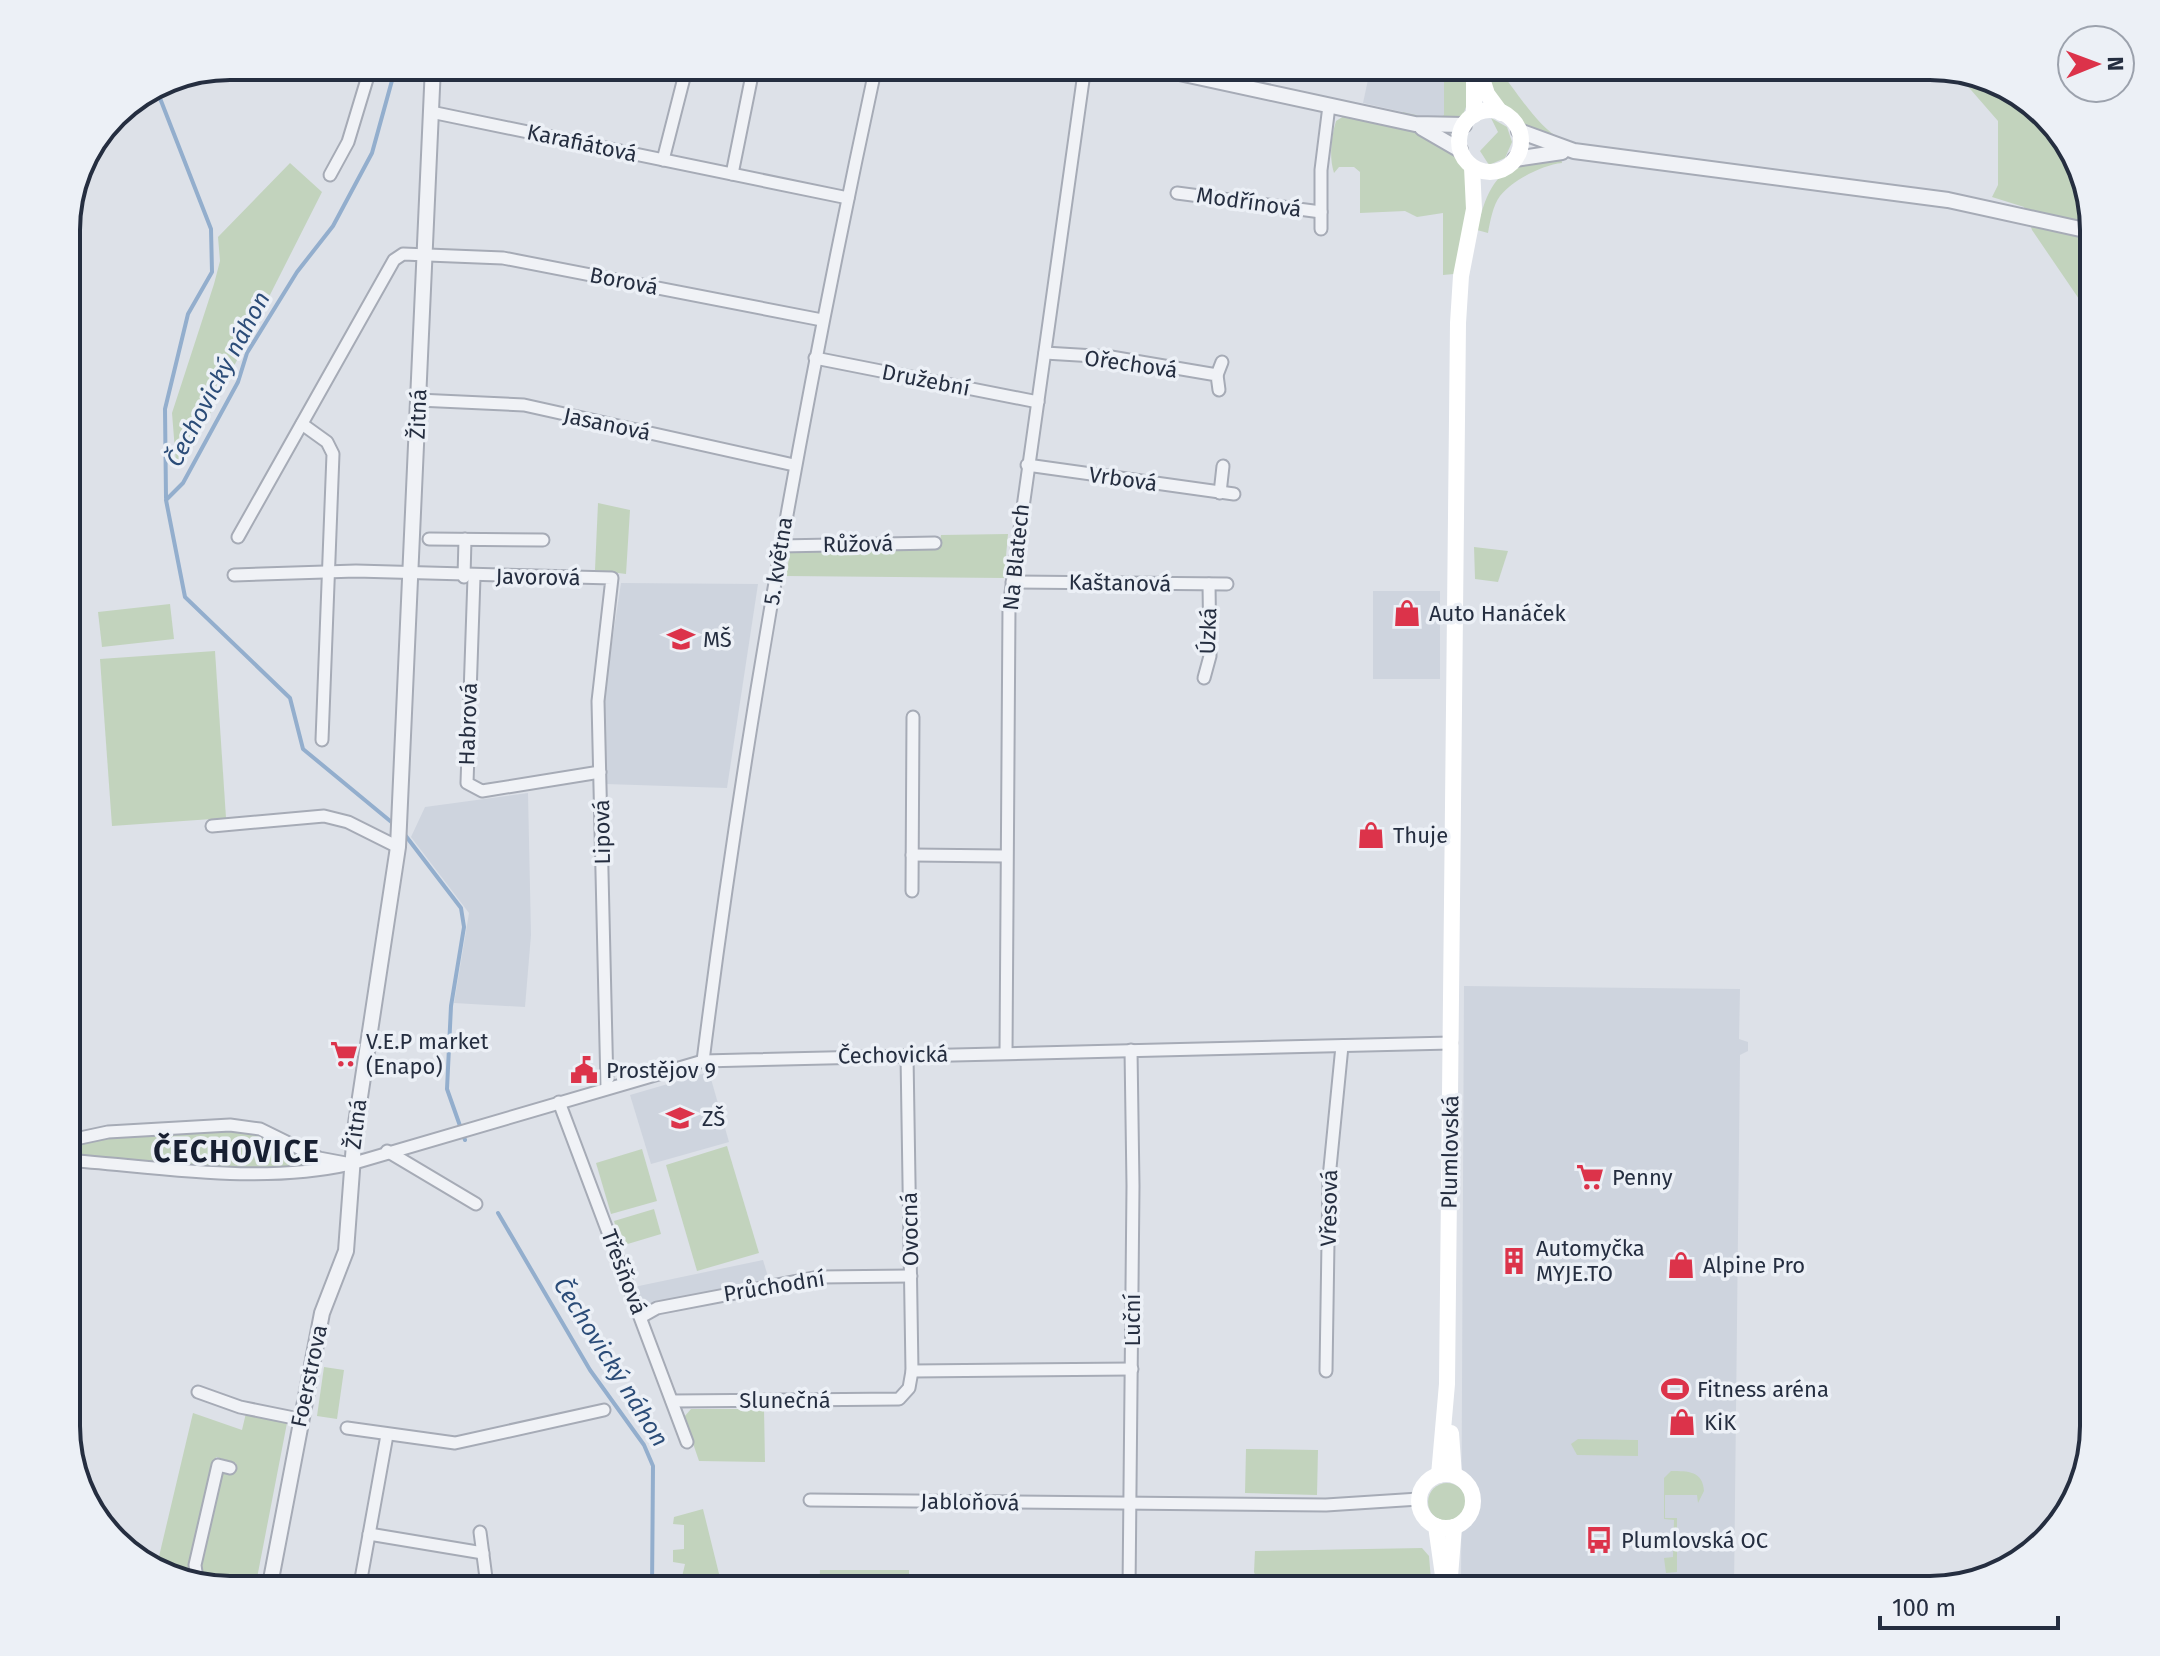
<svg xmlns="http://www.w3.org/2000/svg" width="2160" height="1656" font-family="'Fira Sans',sans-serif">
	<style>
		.built { fill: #ced4de }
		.green { fill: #c2d3bd }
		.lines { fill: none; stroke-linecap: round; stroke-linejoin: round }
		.stream { stroke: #93aecd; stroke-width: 4 }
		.minor-casing { stroke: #a6abb6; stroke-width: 15 }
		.tertiary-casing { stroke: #a6abb6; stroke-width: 18 }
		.minor { stroke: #f0f2f6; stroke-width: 11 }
		.tertiary { stroke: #f0f2f6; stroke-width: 14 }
		.secondary { stroke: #fff; stroke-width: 16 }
		.labels { text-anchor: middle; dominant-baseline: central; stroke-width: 7; stroke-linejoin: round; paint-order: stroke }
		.street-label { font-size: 22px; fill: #252e40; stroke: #ecf0f6 }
		.poi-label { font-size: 22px; fill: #252e40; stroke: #ecf0f6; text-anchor: start }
		.water-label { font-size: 24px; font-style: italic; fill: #2b4c78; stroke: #ecf0f6 }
		.district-label { font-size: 30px; font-weight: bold; letter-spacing: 2px; fill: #171f31; stroke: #ecf0f6 }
		.rim { fill: none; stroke: #252e40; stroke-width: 4 }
	</style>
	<rect width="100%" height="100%" fill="#dde1e8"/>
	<g class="built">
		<polygon points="1371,66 1444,66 1444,116 1438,120 1363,103"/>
		<polygon points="621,583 758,584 727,788 606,784 604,695"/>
		<rect x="1373" y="591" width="67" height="88"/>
		<polygon points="528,793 531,935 525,1007 454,1003 469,913 411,837 425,807"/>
		<polygon points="1464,986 1740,989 1739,1039 1748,1042 1748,1051 1740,1055 1734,1590 1461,1590"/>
		<polygon points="709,1072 729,1142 651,1164 630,1095"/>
		<polygon points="763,1260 769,1280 642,1307 634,1287"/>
	</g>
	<g class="green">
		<path d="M1444,66h22l4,30 -7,19c-16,12 -41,5 -60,1v-4l35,8 6,-5z"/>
		<path d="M1493,66c12,4 40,60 68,73l-38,-11 -23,-23 -16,-30 10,-4z"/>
		<polygon points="1958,75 2030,100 2077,158 2094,229 2094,321 2032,230 2024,207 1992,197 1998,185 1998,121"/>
		<path d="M1344,116c33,4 117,19 123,59 5,31 -8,68 -13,99l-11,1v-62l-26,4 -12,-6 -45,2v-41l-6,-5h-15l-5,6c-5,-16 -3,-36 2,-52z"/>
		<polygon points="1491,118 1507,127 1512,142 1505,158 1489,165 1480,151 1498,132"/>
		<path d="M1561,157l1,6c-20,2 -49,17 -62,33 -7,9 -10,26 -12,37l-11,-3c13,-57 28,-67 84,-73z"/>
		<polygon points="290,163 322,192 185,463 176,463 172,413 214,284 220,261 218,237"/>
		<polygon points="598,503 630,510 626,574 595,570"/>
		<polygon points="1008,534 1004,578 786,576 790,552 939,549 941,535"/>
		<polygon points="1474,547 1508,551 1498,582 1475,579"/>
		<polygon points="170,604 174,639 102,647 98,612"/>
		<polygon points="215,651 226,818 112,826 100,659"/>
		<polygon points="245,1127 319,1158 321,1166 307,1173 66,1160 66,1141 82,1136"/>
		<polygon points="727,1146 759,1253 697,1271 666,1165"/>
		<polygon points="642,1149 657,1201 611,1214 596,1163"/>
		<polygon points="654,1209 661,1234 621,1246 614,1221"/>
		<polygon points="324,1367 344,1370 337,1419 317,1416"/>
		<polygon points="691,1409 764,1409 765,1462 699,1461 684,1417"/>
		<polygon points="193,1413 242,1430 246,1413 287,1423 257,1578 203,1577 197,1572 220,1473 233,1475 236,1463 216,1457 188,1576 157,1565"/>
		<polygon points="1578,1439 1638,1440 1638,1456 1577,1455 1571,1444"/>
		<polygon points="1246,1449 1318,1450 1317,1495 1245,1493"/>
		<path d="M1671,1471c17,0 32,0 33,20l-6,12 -1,-8h-32v23h12v54l-11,1 -2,-15 9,-1 1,-37 -10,-1v-41z"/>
		<circle cx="1447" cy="1502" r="19"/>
		<polygon points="703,1509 723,1590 680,1590 681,1584 670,1583 682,1577 685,1564 673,1562 673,1550 684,1549 684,1525 673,1524 674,1517"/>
		<polygon points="1422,1548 1429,1556 1431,1580 1418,1590 1260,1590 1254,1572 1255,1551"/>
		<polygon points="820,1570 909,1570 909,1590 819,1590"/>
	</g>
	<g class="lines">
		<g class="stream">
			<polyline points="156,88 211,229 212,272 188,314 165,409 166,498"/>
			<polyline points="395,825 303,749 290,698 185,597 166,500 183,483 238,382 247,353 297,272 333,226 372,153 396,66"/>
			<polyline points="402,831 461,908 464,927 451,1006 447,1089 465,1140"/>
			<polyline points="498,1213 590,1370 644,1445 653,1466 652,1590"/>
		</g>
		<g class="minor-casing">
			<g id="minor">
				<polyline points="431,112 848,198"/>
				<polyline points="663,160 687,66"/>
				<polyline points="732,174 752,75"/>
				<polyline points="330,175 348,142 371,66"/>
				<polyline points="1177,193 1321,212"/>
				<polyline points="1321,229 1321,170 1329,106"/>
				<polyline points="1045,353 1111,357 1217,375 1219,390"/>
				<polyline points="815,358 1038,402"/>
				<polyline points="1217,375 1222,362"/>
				<polyline points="418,400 524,405 794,465"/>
				<polyline points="302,424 327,442 333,454 322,740"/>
				<polyline points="1027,465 1234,494"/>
				<polyline points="1220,493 1223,466"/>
				<polyline points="238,537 394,260 403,254 503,258 822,320"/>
				<polyline points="429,539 543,540"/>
				<polyline points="780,546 935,543"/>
				<polyline points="234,575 356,571 612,578 598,701 607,1087"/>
				<polyline points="464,577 465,539"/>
				<polyline points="474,577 467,783 482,791 600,772"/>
				<polyline points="1012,582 1227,584"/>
				<polyline points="1204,678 1210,656 1209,584"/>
				<polyline points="212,826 324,816 348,822 398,847"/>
				<polyline points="912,855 1005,856"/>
				<polyline points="912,891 913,717"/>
				<polyline points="1006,1053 1009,607 1085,66"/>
				<path d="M703,1061c42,-335 102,-666 173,-995"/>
				<polyline points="559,1102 687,1442"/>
				<polyline points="387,1151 476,1204"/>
				<path d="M66,1160c94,7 193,25 285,4l-32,-6 -59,-29 -30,-4 -122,7 -42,9"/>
				<polyline points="351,1164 703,1061 1451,1043"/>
				<polyline points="641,1317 657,1308 819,1277 911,1276"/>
				<polyline points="912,1371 1132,1369"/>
				<polyline points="1326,1371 1329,1178 1342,1046"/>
				<polyline points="198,1392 240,1407 299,1419"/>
				<polyline points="672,1401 899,1399 909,1388 912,1371 907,1055"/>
				<polyline points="347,1428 455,1443 604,1410"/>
				<polyline points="810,1500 1326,1505 1419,1499"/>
				<polyline points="480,1532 486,1578"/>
				<polyline points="369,1534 483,1553"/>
				<polyline points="197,1579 195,1565 218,1465 230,1468"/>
				<polyline points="208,1583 269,1587"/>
				<polyline points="917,1586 917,1590"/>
				<polyline points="494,1588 572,1585 583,1590"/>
				<polyline points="359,1590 387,1435"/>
				<polyline points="1129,1590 1133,1186 1131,1050"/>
			</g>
		</g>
		<g class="tertiary-casing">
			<g id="tertiary">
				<polyline points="1147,66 1415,124 1464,125"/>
				<polyline points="1422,128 1460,150"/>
				<polyline points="1519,131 1574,151 1948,200 2094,232"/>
				<polyline points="1515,159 1562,152"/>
				<polyline points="269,1590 322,1313 346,1251 355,1130 398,847 433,66"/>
			</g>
		</g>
		<use href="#minor" class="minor"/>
		<use href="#tertiary" class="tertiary"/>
		<g class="secondary">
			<polyline points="1478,66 1487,94 1501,113"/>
			<polyline points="1474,68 1474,115"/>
			<circle cx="1490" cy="141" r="31"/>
			<polyline points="1451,1433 1454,1475"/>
			<circle cx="1446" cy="1501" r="27"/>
			<polyline points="1439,1475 1447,1384 1458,323 1461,276 1474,209 1472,167"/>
			<polyline points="1436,1526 1445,1590"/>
			<polyline points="1450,1576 1454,1527"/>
		</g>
	</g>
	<defs>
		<g id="shop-bare" transform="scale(2.16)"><path d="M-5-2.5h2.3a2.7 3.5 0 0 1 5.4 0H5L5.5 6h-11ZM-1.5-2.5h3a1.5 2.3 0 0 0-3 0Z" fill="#dc334a" stroke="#ecf0f6" stroke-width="2.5" paint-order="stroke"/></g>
		<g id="school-bare" transform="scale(2.16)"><path d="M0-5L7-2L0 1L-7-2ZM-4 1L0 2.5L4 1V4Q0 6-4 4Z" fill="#dc334a" stroke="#ecf0f6" stroke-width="2.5" paint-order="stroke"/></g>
		<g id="supermarket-bare" transform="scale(2.16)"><path d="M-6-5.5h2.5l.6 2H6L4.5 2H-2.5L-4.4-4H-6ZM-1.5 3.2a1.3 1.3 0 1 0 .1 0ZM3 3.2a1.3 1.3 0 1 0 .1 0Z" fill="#dc334a" stroke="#ecf0f6" stroke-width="2.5" paint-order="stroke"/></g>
		<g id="civic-bare" transform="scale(2.16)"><path d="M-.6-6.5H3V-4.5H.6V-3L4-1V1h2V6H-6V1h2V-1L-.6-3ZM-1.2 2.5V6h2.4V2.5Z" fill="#dc334a" stroke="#ecf0f6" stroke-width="2.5" paint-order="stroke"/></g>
		<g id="building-bare" transform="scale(2.16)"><path d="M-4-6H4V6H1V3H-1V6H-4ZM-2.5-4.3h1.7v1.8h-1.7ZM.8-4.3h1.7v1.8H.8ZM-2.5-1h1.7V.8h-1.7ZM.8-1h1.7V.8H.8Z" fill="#dc334a" stroke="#ecf0f6" stroke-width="2.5" paint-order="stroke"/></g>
		<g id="stadium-bare" transform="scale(2.16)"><path d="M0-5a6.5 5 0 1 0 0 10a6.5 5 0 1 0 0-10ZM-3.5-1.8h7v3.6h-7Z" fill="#dc334a" stroke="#ecf0f6" stroke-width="2.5" paint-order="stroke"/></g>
		<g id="bus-bare" transform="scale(2.16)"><path d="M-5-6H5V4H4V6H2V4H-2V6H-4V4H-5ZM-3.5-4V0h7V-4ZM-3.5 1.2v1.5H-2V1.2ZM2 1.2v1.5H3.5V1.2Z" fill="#dc334a" stroke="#ecf0f6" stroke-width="2.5" paint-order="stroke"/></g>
	</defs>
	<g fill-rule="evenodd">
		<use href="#shop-bare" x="1407" y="613"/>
		<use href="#school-bare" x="681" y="639"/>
		<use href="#shop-bare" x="1371" y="835"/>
		<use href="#supermarket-bare" x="344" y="1054"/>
		<use href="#civic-bare" x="584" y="1070"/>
		<use href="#school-bare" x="680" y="1118"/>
		<use href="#supermarket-bare" x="1590" y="1177"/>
		<use href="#building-bare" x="1514" y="1261"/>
		<use href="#shop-bare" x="1681" y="1265"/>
		<use href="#stadium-bare" x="1675" y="1389"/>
		<use href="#shop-bare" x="1682" y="1422"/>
		<use href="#bus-bare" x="1599" y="1540"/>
	</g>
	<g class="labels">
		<g class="street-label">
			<text transform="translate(582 143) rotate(12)">Karafiátová</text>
			<text transform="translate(1249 202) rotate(8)">Modřínová</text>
			<text transform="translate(624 281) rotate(11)">Borová</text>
			<text transform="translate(1131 364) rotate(8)">Ořechová</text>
			<text transform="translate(926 380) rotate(11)">Družební</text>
			<text transform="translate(418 414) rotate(-88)">Žitná</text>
			<text transform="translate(607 424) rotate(12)">Jasanová</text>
			<text transform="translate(1123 479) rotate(8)">Vrbová</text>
			<text transform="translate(858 544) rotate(-1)">Růžová</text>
			<text transform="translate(1016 557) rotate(-84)">Na Blatech</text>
			<text transform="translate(778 561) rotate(-81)">5. května</text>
			<text transform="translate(538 577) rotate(1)">Javorová</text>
			<text transform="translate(1120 583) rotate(1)">Kaštanová</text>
			<text transform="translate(1208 631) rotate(-88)">Úzká</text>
			<text transform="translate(468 724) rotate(-88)">Habrová</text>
			<text transform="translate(602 832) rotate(-91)">Lipová</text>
			<text transform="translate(893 1055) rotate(-1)">Čechovická</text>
			<text transform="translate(356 1124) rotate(-83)">Žitná</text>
			<text transform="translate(1450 1152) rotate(-89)">Plumlovská</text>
			<text transform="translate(1329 1208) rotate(-89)">Vřesová</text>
			<text transform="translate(910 1229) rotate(-91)">Ovocná</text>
			<text transform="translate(624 1272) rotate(69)">Třešňová</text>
			<text transform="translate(774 1286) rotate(-9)">Průchodní</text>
			<text transform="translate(1132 1320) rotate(-90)">Luční</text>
			<text transform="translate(309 1376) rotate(-78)">Foerstrova</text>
			<text x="785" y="1400">Slunečná</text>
			<text transform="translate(970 1502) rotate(1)">Jabloňová</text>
		</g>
		<g class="poi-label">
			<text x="1429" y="613">Auto Hanáček</text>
			<text x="703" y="639">MŠ</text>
			<text x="1393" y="835">Thuje</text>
			<text x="366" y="1041">V.E.P market<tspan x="366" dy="25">(Enapo)</tspan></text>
			<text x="606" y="1070">Prostějov 9</text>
			<text x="702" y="1118">ZŠ</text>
			<text x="1612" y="1177">Penny</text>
			<text x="1536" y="1248">Automyčka<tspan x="1536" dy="25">MYJE.TO</tspan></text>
			<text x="1703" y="1265">Alpine Pro</text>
			<text x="1697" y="1389">Fitness aréna</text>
			<text x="1704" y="1422">KiK</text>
			<text x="1621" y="1540">Plumlovská OC</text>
		</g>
		<g class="water-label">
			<text transform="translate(218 379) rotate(-62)">Čechovický náhon</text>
			<text transform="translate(611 1362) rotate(58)">Čechovický náhon</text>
		</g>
		<g class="district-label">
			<text x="237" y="1152">ČECHOVICE</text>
		</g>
	</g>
	<path d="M0 0H2160V1656H0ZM230 80H1930A150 150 0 0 1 2080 230V1426A150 150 0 0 1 1930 1576H230A150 150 0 0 1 80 1426V230A150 150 0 0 1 230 80Z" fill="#ecf0f6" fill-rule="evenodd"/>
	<path class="rim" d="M230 80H1930A150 150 0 0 1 2080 230V1426A150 150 0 0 1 1930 1576H230A150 150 0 0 1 80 1426V230A150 150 0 0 1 230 80Z"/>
	<g transform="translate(2096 64) rotate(89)"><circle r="38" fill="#ecf0f6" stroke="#9ca2ad" stroke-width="2"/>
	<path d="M0-6L14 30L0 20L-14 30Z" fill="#dc334a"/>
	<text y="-12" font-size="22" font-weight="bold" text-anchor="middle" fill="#252e40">N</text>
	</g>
	<path d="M1880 1616v12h178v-12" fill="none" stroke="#252e40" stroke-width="4"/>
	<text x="1892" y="1616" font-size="24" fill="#252e40" stroke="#ecf0f6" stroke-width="6" paint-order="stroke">100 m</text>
</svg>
